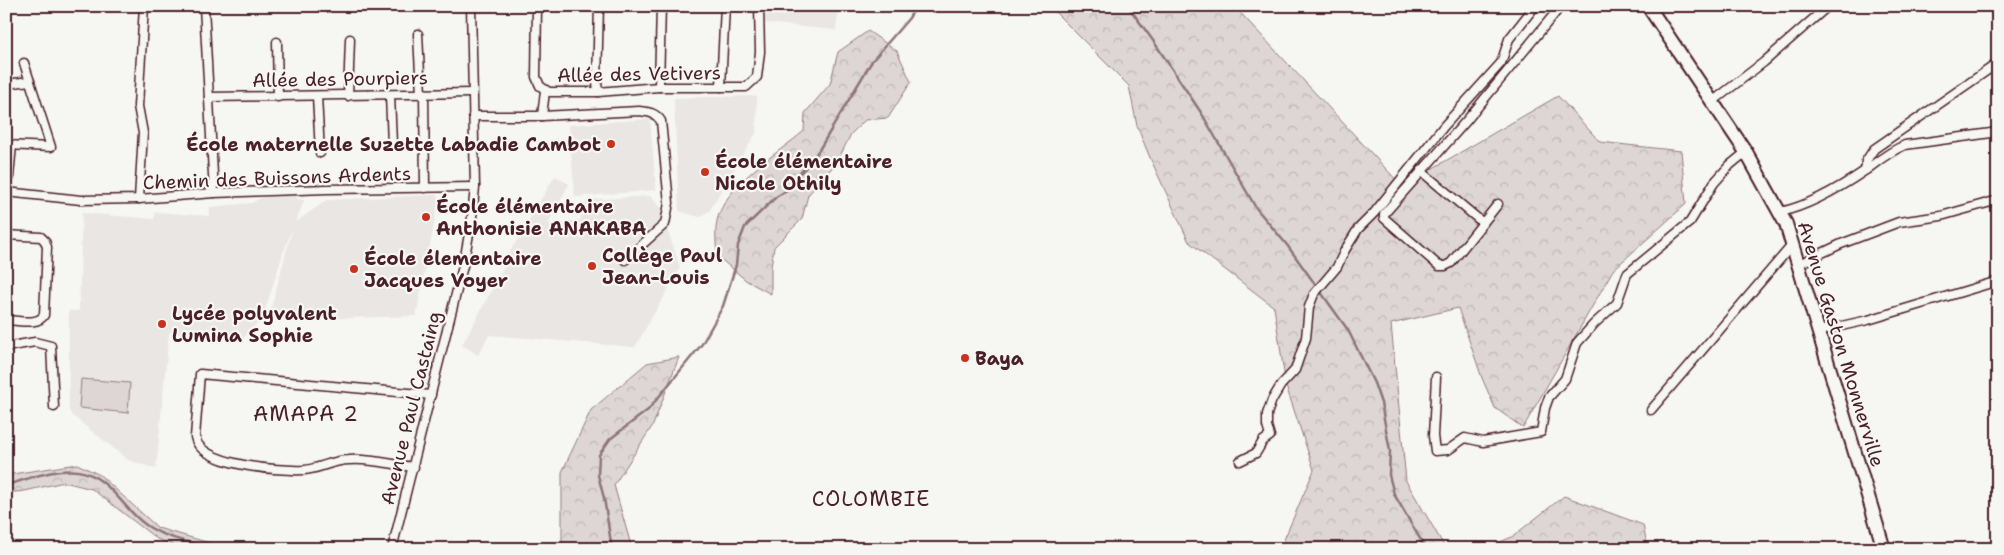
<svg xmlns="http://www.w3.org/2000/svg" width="2004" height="555" font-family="'Shantell Sans',sans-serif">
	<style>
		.built { fill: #e9e6e3 }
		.forest { fill: url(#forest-crowns); stroke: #947a80 }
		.garden { fill: #ddd6d5; stroke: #947a80 }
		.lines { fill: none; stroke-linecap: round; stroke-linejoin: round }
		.stream { stroke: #8e747a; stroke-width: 2.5 }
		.minor-casing { stroke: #4a1f2b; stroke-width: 11 }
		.primary-casing { stroke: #4a1f2b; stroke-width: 16 }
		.minor { stroke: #f6f6f2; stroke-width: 8 }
		.primary { stroke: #f6f6f2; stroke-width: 12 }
		.poi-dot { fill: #c8321e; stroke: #f6f6f2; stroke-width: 2 }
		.labels { text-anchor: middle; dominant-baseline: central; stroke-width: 4.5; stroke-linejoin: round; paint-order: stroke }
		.street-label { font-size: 19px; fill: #4a1f2b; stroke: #f6f6f2 }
		.poi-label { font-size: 19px; font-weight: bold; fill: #4a1f2b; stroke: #f6f6f2; text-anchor: start }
		.quarter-label { font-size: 21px; letter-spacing: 1px; fill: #4a1f2b; stroke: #f6f6f2 }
	</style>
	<defs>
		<pattern id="forest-crowns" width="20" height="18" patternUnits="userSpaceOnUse" patternTransform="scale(1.25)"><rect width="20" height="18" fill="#ddd6d5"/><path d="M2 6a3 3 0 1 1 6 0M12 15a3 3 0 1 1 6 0" fill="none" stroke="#bfb7b7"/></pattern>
	</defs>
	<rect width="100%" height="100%" fill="#f6f6f2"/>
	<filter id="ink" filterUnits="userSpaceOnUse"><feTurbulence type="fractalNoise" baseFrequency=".02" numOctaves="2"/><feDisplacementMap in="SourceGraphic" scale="10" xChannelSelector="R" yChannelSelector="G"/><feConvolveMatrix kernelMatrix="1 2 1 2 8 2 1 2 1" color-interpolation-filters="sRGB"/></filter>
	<g filter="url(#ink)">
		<g class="built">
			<polygon points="766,6 839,6 836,30 765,23"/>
			<polygon points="757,96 756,133 709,211 700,217 679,211 674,98"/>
			<polygon points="650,119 656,190 575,197 569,125"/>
			<polygon points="555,176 569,184 548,224 568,225 569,222 581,220 581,212 588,200 650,196 661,209 680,268 635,347 489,335 478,355 462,345 506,264 505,260"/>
			<polygon points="298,195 297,199 304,200 296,222 327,200 436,195 439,198 416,316 268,320 293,227 283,253 263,317 242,339 169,332 156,469 128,460 72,415 69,410 69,311 79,311 82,213 154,219 155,212 209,216 210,207 252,203 260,198"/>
		</g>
		<g class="forest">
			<polygon points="1049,6 1234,6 1402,186 1558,96 1600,142 1681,151 1686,204 1613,270 1523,428 1495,408 1482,378 1458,308 1391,324 1406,481 1446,549 1280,549 1314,470 1286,386 1274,307 1189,242 1151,160 1137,126 1129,86"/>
			<path d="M868,31l29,20 14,31 -23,36 -23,2 -14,14 -14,28 -29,33 -6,24 -28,28 -3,20v27l-24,-13 -30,-25c-1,-13 -3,-29 2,-42 13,-34 58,-60 85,-83l1,-18 25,-29 8,-32z"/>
			<polygon points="679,357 653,425 614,485 632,549 562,549 562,472 591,410 647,363"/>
			<polygon points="77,464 100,475 158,528 220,546 220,549 185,549 157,539 92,489 64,482 25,491 6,493 6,475"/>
			<polygon points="1564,496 1643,525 1648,549 1483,549 1512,537"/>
		</g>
		<polygon class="garden" points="81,379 130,383 128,413 79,408"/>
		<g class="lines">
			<g class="stream">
				<polyline points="1128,6 1154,42 1202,114 1256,208 1287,245 1348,330 1374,383 1381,403 1390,451 1389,475 1394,494 1426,549"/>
				<path d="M6,485c23,-6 48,-17 72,-14 30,4 45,38 68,54 19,13 39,16 61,22"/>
				<polyline points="612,549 604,498 598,475 599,455 610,439 648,410 702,344 723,306 736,265 738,245 745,227 776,197 789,189 799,174 813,160 872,61 909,18 916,6"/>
			</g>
			<g class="minor-casing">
				<g id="minor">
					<polyline points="204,6 214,193"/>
					<polyline points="537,6 536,77 540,86 549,92 598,92 659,87 746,87 757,77 760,52 759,6"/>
					<polyline points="418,34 421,94"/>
					<polyline points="277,42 278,97"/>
					<polyline points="6,84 30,81"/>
					<polyline points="659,87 661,6"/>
					<polyline points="721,87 725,6"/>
					<polyline points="598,92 597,82 599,6"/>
					<polyline points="424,93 425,188"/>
					<polyline points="390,95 392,144"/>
					<polyline points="317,96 320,153"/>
					<polyline points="348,96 350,39"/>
					<polyline points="209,97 472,93"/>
					<polyline points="1712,102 1764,62 1828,6"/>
					<path d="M473,116h69l97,-5c9,1 16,1 22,10l8,82 -4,21 -40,36"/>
					<polyline points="542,116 545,91"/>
					<polyline points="6,145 51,147 24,63"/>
					<polyline points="1865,170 1866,161 1874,149 1998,63"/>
					<polyline points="1421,171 1483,223"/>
					<polyline points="6,192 81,200 139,199 214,193 327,189 475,187"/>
					<polyline points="139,199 143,133 138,106 144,6"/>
					<polyline points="1498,204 1451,263 1445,266 1439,266 1384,218 1384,214 1467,120 1561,6"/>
					<polyline points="6,209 12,145"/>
					<path d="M1780,212c29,-6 61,-25 86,-42 12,-9 24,-19 39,-25l93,-13"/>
					<path d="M6,235l35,2 4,4 2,6 -3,68c-6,11 -27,5 -38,5"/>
					<polyline points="1799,264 1841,244 1899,222 1941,216 1998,200"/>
					<polyline points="1819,331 1868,320 1998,281"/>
					<polyline points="6,347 35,342 51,346 54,407"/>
					<polyline points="1436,377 1433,436 1435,451 1448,450 1465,438 1483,442 1541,432 1545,408 1549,397 1565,379 1577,343 1594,324 1617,303 1627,274 1690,222 1714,183 1730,165 1746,152"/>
					<polyline points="1651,410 1793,244"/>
					<polyline points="1240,461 1256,453 1263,441 1270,436 1267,426 1267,414 1272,400 1281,385 1295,370 1306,338 1309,307 1314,294 1337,267 1345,250 1358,229 1374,213 1444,126 1501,63 1509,39 1535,6"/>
					<path d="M414,467c-21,-2 -44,-9 -65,-7 -16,0 -30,9 -45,10 -24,1 -104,-4 -109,-33l5,-63 231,21"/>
					<polyline points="392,549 464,262 472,217 475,187 471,6"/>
				</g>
			</g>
			<g class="primary-casing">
				<polyline id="primary" points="1648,6 1746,152 1786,224 1884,549"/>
			</g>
			<use href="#minor" class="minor"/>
			<use href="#primary" class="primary"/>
		</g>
	</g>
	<g class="poi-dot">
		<circle cx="611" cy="144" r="5"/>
		<circle cx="705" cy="172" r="5"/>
		<circle cx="426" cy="217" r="5"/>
		<circle cx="592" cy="266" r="5"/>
		<circle cx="354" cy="269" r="5"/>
		<circle cx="162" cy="324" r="5"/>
		<circle cx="965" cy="358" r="5"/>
	</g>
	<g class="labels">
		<g class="street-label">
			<text transform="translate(639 74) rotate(-1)">Allée des Vetivers</text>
			<text transform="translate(340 79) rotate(-1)">Allée des Pourpiers</text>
			<text transform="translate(277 178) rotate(-2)">Chemin des Buissons Ardents</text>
			<text transform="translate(1841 344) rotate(73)">Avenue Gaston Monnerville</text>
			<text transform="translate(411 408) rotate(-76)">Avenue Paul Castaing</text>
		</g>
		<g class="poi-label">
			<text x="601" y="144" text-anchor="end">École maternelle Suzette Labadie Cambot</text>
			<text x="715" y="161">École élémentaire<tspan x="715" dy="22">Nicole Othily</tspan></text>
			<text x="436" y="206">École élémentaire<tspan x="436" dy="22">Anthonisie ANAKABA</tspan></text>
			<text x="602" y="255">Collège Paul<tspan x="602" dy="22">Jean-Louis</tspan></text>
			<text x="364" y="258">École élementaire<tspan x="364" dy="22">Jacques Voyer</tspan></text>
			<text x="172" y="313">Lycée polyvalent<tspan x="172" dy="22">Lumina Sophie</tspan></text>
			<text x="975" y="358">Baya</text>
		</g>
		<g class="quarter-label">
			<text x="306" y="414">AMAPA 2</text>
			<text x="871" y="499">COLOMBIE</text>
		</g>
	</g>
	<rect width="2004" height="555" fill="none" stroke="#f6f6f2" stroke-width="25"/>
	<rect x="12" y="12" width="1979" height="530" fill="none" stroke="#4a1f2b" stroke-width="2" filter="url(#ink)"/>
</svg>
